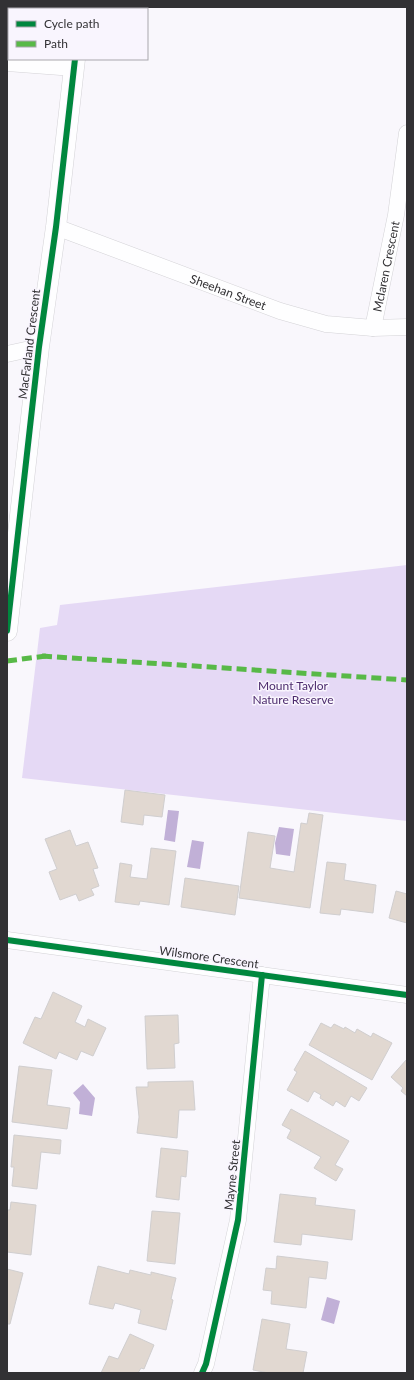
<svg xmlns="http://www.w3.org/2000/svg" width="414" height="1380" font-family="Lato,sans-serif">
	<style>
		.green { fill: #e5d9f5 }
		.water { fill: #c1b0d7 }
		.building { fill: #e1d8d1; stroke: #d0cecf }
		.lines { fill: none; stroke-linecap: round; stroke-linejoin: round }
		.minor-casing { stroke: #d4d3d7; stroke-width: 17 }
		.tertiary-casing { stroke: #d4d3d7; stroke-width: 21 }
		.minor { stroke: #fefeff; stroke-width: 16 }
		.tertiary { stroke: #fefeff; stroke-width: 20 }
		.quiet { stroke: #58b947; stroke-width: 5; stroke-dasharray: 10 5; stroke-linecap: butt }
		.cycleway-casing { stroke: #f9f5fe; stroke-width: 8 }
		.cycleway { stroke: #00873e; stroke-width: 6 }
		.labels { text-anchor: middle; dominant-baseline: central; stroke-width: 3; stroke-linejoin: round; paint-order: stroke }
		.street-label { font-size: 12px; fill: #323134; stroke: #f9f5fe }
		.park-label { font-size: 12px; fill: #4c2b6d; stroke: #f9f5fe }
	</style>
	<rect width="100%" height="100%" fill="#f9f7fc"/>
	<polygon class="green" points="407,565 407,821 22,778 40,628 57,625 60,605"/>
	<g class="water">
		<polygon points="168,810 179,811 175,842 164,840"/>
		<polygon points="279,827 294,829 290,856 276,854 275,843"/>
		<polygon points="192,840 204,842 200,869 187,867"/>
		<polygon points="83,1084 95,1098 92,1116 79,1114 80,1102 73,1093"/>
		<polygon points="327,1297 340,1301 334,1324 321,1320"/>
	</g>
	<g class="building">
		<polygon points="125,790 165,795 162,817 144,815 143,825 121,822"/>
		<polygon points="309,813 323,815 310,908 239,898 248,832 275,836 270,868 294,872 301,823 307,824"/>
		<polygon points="70,830 76,846 88,842 98,868 93,869 99,886 91,889 94,895 79,901 76,894 60,900 49,872 57,869 45,839"/>
		<polygon points="151,848 176,851 169,905 140,901 139,905 115,902 120,863 132,865 130,877 147,879"/>
		<polygon points="327,862 346,864 344,880 376,885 373,913 341,909 340,915 320,913"/>
		<polygon points="185,878 239,886 235,915 181,907"/>
		<polygon points="396,891 407,894 407,923 389,918"/>
		<polygon points="53,992 82,1006 75,1022 85,1027 88,1019 106,1028 93,1056 81,1051 77,1060 59,1052 56,1059 23,1043 35,1017 41,1019"/>
		<polygon points="178,1015 179,1043 174,1044 175,1068 147,1069 145,1016"/>
		<polygon points="321,1023 331,1028 334,1024 344,1029 345,1027 355,1033 357,1029 371,1037 373,1033 392,1043 372,1080 309,1045"/>
		<polygon points="305,1051 367,1088 359,1101 351,1096 345,1107 336,1101 333,1106 320,1098 321,1095 314,1091 308,1102 287,1090 297,1072 294,1070"/>
		<polygon points="407,1059 407,1096 401,1091 403,1088 391,1077"/>
		<polygon points="19,1066 52,1070 47,1105 70,1108 67,1129 12,1122"/>
		<polygon points="193,1081 195,1110 179,1110 177,1138 137,1133 139,1117 136,1087 148,1087 148,1082"/>
		<polygon points="291,1109 349,1141 335,1165 343,1169 336,1181 314,1168 321,1157 287,1138 291,1130 282,1125"/>
		<polygon points="14,1135 61,1140 60,1154 41,1152 37,1189 12,1186 14,1167 11,1167"/>
		<polygon points="161,1148 188,1151 186,1177 181,1176 179,1200 156,1197"/>
		<polygon points="280,1194 316,1198 315,1205 355,1210 352,1240 302,1234 301,1245 274,1242"/>
		<polygon points="11,1202 36,1205 31,1255 7,1252 7,1210 10,1210"/>
		<polygon points="152,1211 180,1213 175,1264 147,1261"/>
		<polygon points="277,1256 328,1262 326,1279 309,1277 306,1308 271,1304 272,1291 263,1290 266,1268 276,1269"/>
		<polygon points="98,1266 129,1274 130,1270 151,1275 151,1272 176,1278 171,1299 173,1300 166,1330 138,1323 141,1310 115,1303 113,1309 89,1304"/>
		<polygon points="7,1269 23,1273 10,1324 7,1324"/>
		<polygon points="262,1319 290,1324 286,1349 307,1352 303,1373 269,1373 253,1370"/>
		<polygon points="130,1334 154,1345 144,1369 141,1368 138,1373 101,1373 109,1356 118,1359"/>
	</g>
	<g class="lines">
		<g class="minor-casing">
			<g id="minor">
				<polyline points="7,63 74,68"/>
				<path id="s1" d="M56,227l224,84 46,13 47,4 34,-1"/>
				<path id="s2" d="M373,328l23,-113 11,-82"/>
				<polyline points="7,354 39,347"/>
				<polyline points="7,940 407,995"/>
				<polyline points="202,1373 206,1364 238,1220 262,975"/>
			</g>
		</g>
		<g class="tertiary-casing">
			<g id="tertiary">
				<polyline points="82,9 82,7"/>
				<polyline points="7,631 39,347 56,227 75,59"/>
			</g>
		</g>
		<use href="#minor" class="minor"/>
		<use href="#tertiary" class="tertiary"/>
		<g class="quiet">
			<polyline points="42,656 407,680"/>
			<polyline points="7,661 46,656"/>
		</g>
		<g class="cycleway-casing">
			<g id="cycleway">
				<polyline points="7,631 39,347 56,227 75,59"/>
				<polyline points="7,940 407,995"/>
				<polyline points="202,1373 206,1364 238,1220 262,975"/>
			</g>
		</g>
		<use href="#cycleway" class="cycleway"/>
	</g>
	<g class="labels">
		<g class="street-label">
			<text stroke="none"><textPath href="#s2" startOffset="63">Mclaren Crescent</textPath></text>
			<text stroke="none"><textPath href="#s1" startOffset="184">Sheehan Street</textPath></text>
			<text transform="translate(29 344) rotate(-83)">MacFarland Crescent</text>
			<text transform="translate(209 957) rotate(8)">Wilsmore Crescent</text>
			<text transform="translate(232 1175) rotate(-84)">Mayne Street</text>
		</g>
		<g class="park-label">
			<text x="293" y="685">Mount Taylor<tspan x="293" dy="14">Nature Reserve</tspan></text>
		</g>
	</g>
	<rect width="414" height="1380" fill="none" stroke="#323134" stroke-width="16"/>
	<rect x="8" y="8" width="140" height="52" fill="#f9f5fe" stroke="#a9a7ad"/>
	<rect x="16" y="21" width="20" height="6" fill="#00873e" stroke="#a9a7ad"/>
	<text x="44" y="28" font-size="12" fill="#323134">Cycle path</text>
	<rect x="16" y="41" width="20" height="6" fill="#58b947" stroke="#a9a7ad"/>
	<text x="44" y="48" font-size="12" fill="#323134">Path</text>
</svg>
